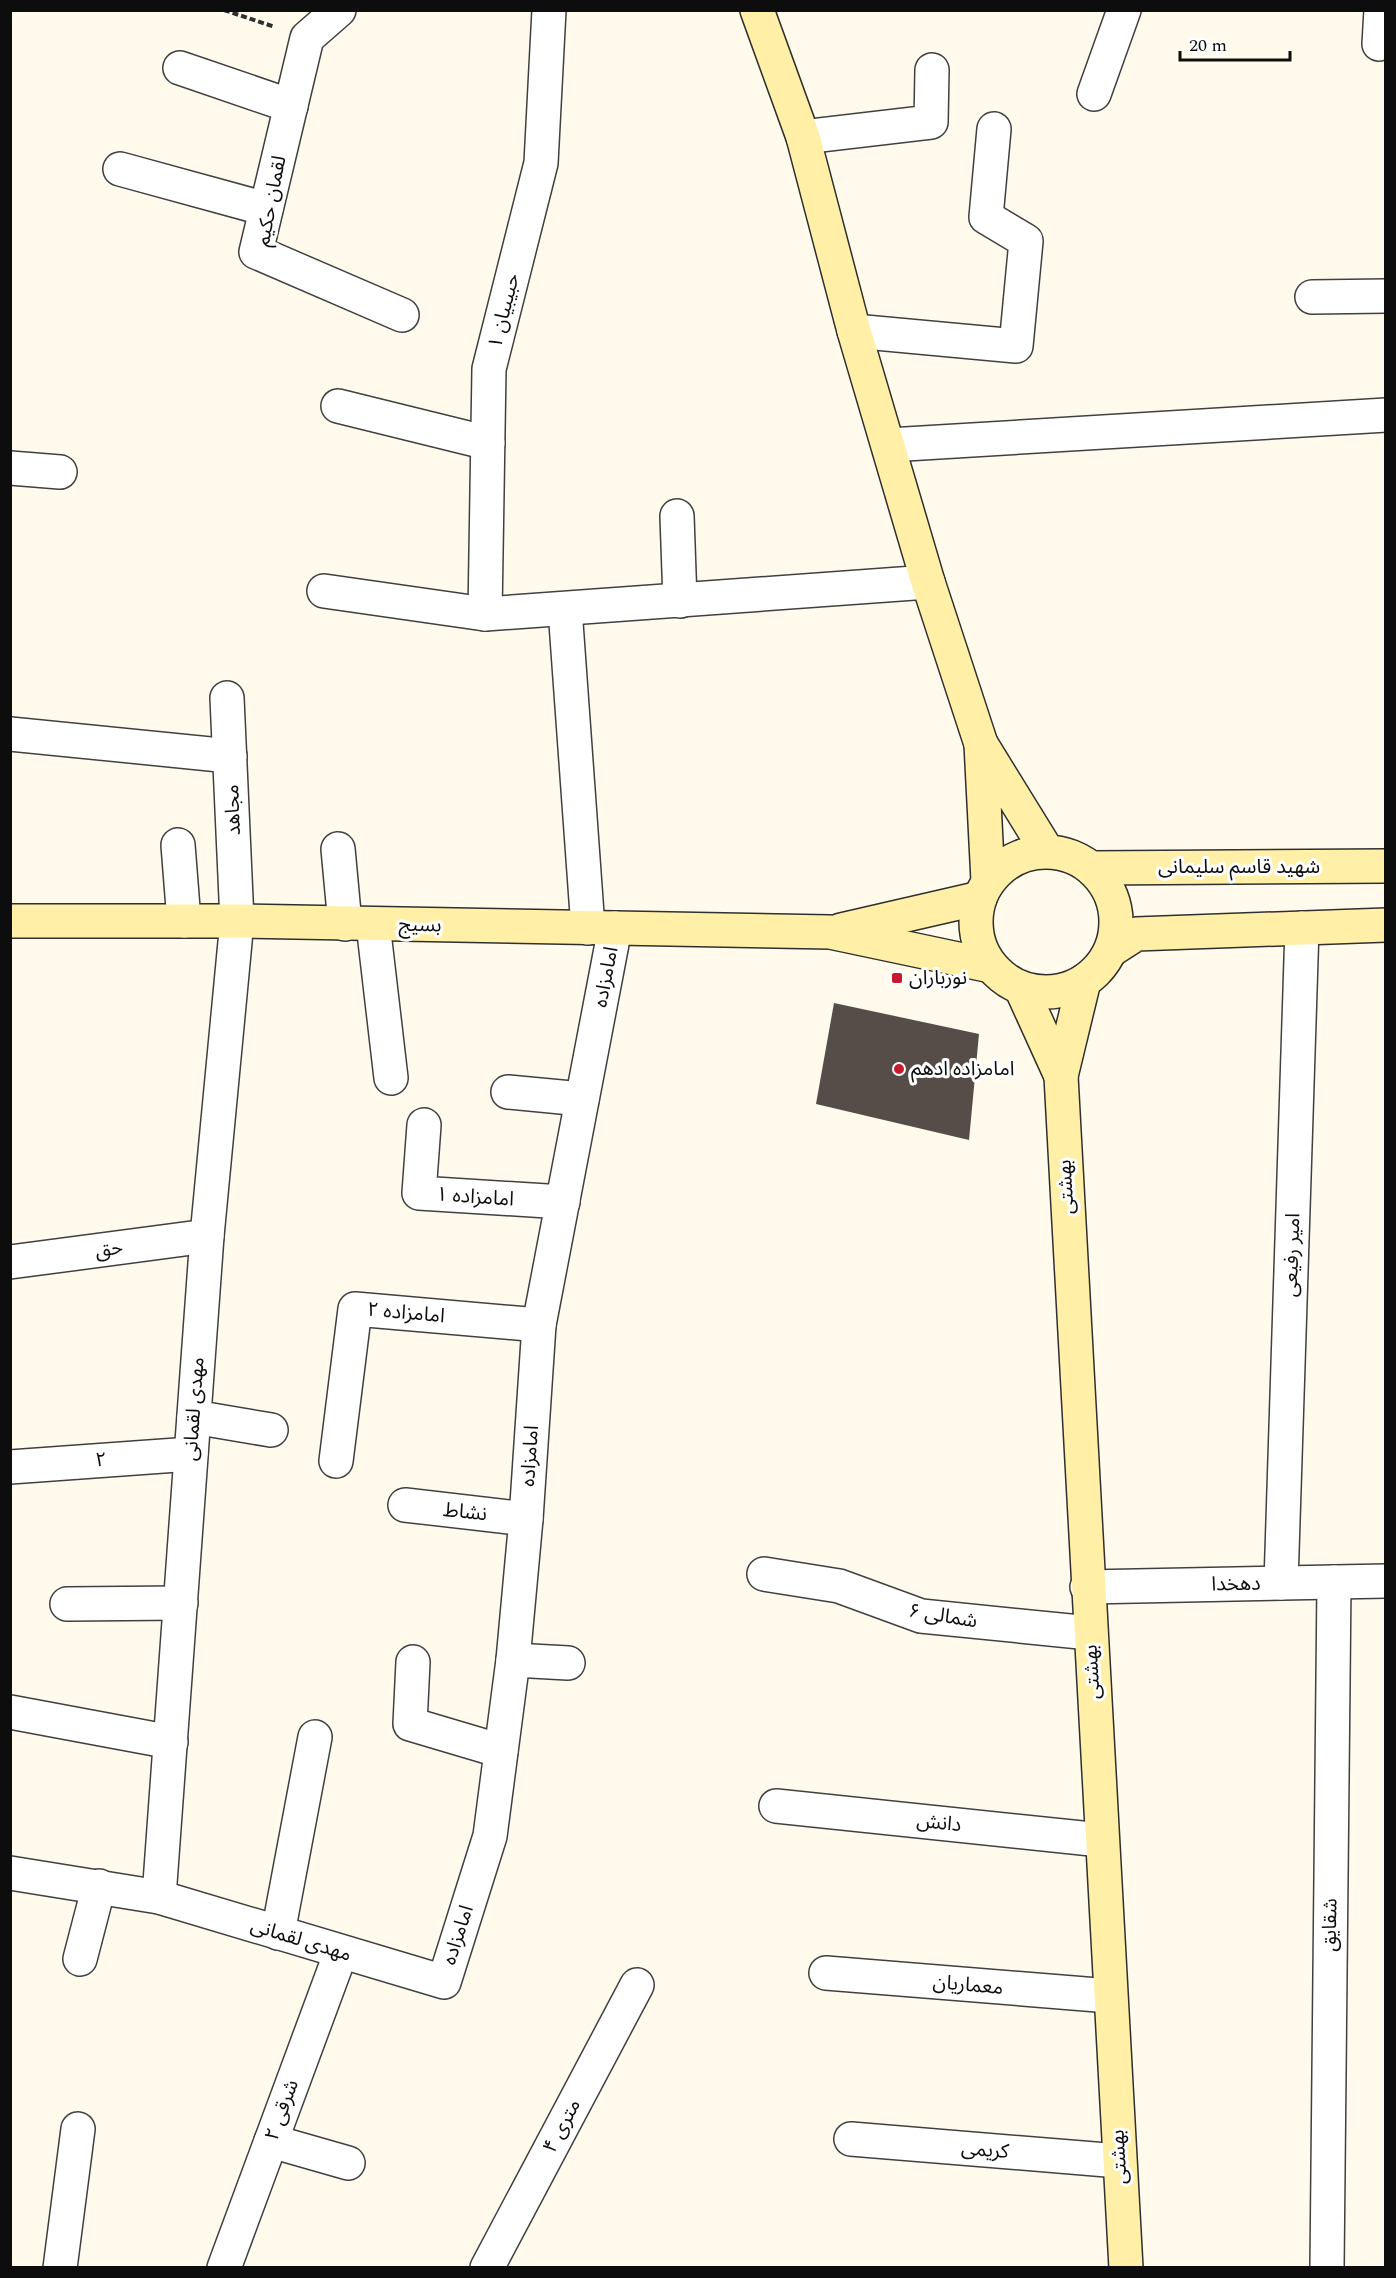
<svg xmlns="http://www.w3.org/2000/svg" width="1396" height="2278" font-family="Spectral,'Noto Sans Arabic',serif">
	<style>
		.building { fill: #564c48 }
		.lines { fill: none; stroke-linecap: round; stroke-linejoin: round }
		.street-casing { stroke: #404040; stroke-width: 36 }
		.secondary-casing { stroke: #2f2f2f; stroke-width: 36 }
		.path { stroke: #2f2f2f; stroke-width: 4; stroke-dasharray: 6 3; stroke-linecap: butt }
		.street { stroke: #fff; stroke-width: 33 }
		.secondary { stroke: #ffefa7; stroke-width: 33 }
		.poi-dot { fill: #c8192e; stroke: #fff; stroke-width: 2 }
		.labels { text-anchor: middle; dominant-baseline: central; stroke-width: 6; stroke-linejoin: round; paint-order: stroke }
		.street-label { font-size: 20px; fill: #0d0d0d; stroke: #fff }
		.poi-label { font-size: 20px; fill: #0d0d0d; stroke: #fff; text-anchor: start }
	</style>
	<rect width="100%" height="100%" fill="#fffaec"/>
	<polygon class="building" points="834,1003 979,1034 969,1140 816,1104"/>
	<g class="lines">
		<g class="street-casing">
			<g id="street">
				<polyline points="339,10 307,38 256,252 402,315"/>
				<polyline points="1379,44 1381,10"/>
				<polyline points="180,68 291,106"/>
				<polyline points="1094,94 1124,10"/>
				<polyline points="803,137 931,122 932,70"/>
				<polyline points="120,169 266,209"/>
				<polyline points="1312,297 1386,296"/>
				<polyline points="854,331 1016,346 1026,241 986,217 994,129"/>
				<polyline points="338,406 488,443"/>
				<polyline points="889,445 1386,415"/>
				<polyline points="10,468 60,472"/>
				<polyline points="677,516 680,601"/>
				<polyline points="324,591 485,614 928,582"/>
				<polyline points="565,609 588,928"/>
				<polyline points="485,614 489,369 541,163 549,10"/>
				<polyline points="10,734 230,756"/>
				<polyline points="178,845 184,921"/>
				<polyline points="338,849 345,924"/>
				<polyline points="373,924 391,1078"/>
				<polyline points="508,1092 582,1099"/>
				<polyline points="424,1125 419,1193 563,1202"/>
				<polyline points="10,1262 207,1236"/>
				<polyline points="194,1417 271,1430"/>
				<polyline points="336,1461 355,1309 539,1325"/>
				<polyline points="10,1467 191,1454"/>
				<polyline points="405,1505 526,1519"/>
				<polyline points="764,1574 839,1586 921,1616 1090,1633"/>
				<polyline points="1281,1583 1302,928"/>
				<polyline points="1087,1587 1386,1581"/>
				<polyline points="67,1604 181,1603"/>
				<polyline points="513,1660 568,1663"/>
				<polyline points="413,1662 410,1724 501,1751"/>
				<polyline points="10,1712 171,1742"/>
				<polyline points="776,1806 1101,1840"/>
				<polyline points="10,1873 159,1897 444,1982 490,1836 513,1660 526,1519 539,1325 615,928"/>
				<polyline points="159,1897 207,1236 237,921 227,698"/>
				<polyline points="278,1933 315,1737"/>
				<polyline points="80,1959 99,1886"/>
				<polyline points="826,1973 1110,1996"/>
				<polyline points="851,2139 1119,2161"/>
				<polyline points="271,2141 348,2163"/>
				<polyline points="60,2268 78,2129"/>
				<polyline points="224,2268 341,1952"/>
				<polyline points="487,2268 637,1985"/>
				<polyline points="1327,2268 1334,1582"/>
			</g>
		</g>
		<g class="secondary-casing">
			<g id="secondary">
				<polyline points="757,10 803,137 854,331 928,582 981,744"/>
				<circle cx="1046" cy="922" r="70"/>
				<polyline points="1092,868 1386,866"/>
				<polyline points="988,881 981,744 1047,851"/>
				<polyline points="10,921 237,921 830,932 991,966"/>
				<polyline points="841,930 980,898"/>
				<polyline points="1111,950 1136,934 1386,925"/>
				<polyline points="1021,988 1061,1076 1084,981"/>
				<polyline points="1061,1076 1126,2268"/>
			</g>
		</g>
		<polyline class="path" points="224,10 275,27"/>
		<use href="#street" class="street"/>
		<use href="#secondary" class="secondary"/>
	</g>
	<g class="poi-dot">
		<rect x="891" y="972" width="12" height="12" rx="3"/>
		<circle cx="899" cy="1069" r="6"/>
	</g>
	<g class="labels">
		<g class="street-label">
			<text transform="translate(271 201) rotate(-79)">لقمان حکیم</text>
			<text transform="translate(504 311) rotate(-76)">حبیبیان ۱</text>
			<text transform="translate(233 810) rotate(-92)">مجاهد</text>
			<text x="1239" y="867">شهید قاسم سلیمانی</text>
			<text transform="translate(420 925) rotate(1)">بسیج</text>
			<text transform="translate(606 977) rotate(-79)">امامزاده</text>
			<text transform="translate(1066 1187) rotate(-93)">بهشتی</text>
			<text transform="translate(475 1197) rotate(4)">امامزاده ۱</text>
			<text transform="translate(109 1249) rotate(-8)">حق</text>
			<text transform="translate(1292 1255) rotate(-88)">امیر رفیعی</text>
			<text transform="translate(406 1313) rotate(5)">امامزاده ۲</text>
			<text transform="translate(194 1409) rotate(-86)">مهدی لقمانی</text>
			<text transform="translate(530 1456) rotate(-86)">امامزاده</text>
			<text transform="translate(101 1460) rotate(-4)">۲</text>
			<text transform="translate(465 1512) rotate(6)">نشاط</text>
			<text transform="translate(1236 1584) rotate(-1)">دهخدا</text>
			<text transform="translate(943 1616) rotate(9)">شمالی ۶</text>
			<text transform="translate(1092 1672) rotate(-93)">بهشتی</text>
			<text transform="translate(939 1823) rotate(6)">دانش</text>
			<text transform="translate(1330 1925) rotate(-89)">شقایق</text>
			<text transform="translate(458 1935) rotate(-72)">امامزاده</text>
			<text transform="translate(301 1940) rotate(17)">مهدی لقمانی</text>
			<text transform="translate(968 1985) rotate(5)">معماریان</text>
			<text transform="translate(282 2110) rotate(-70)">۲ شرقی</text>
			<text transform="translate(562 2126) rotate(-62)">۴ متری</text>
			<text transform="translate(985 2150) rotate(5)">کریمی</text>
			<text transform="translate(1119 2157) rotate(-93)">بهشتی</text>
		</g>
		<g class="poi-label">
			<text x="909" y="978">نورباران</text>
			<text x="911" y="1069">امامزاده ادهم</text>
		</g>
	</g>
	<rect width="1396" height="2278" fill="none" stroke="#0d0d0d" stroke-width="24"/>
	<path d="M1180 51v9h110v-9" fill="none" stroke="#0d0d0d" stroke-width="3"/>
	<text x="1189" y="51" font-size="18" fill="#0d0d0d" stroke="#ffffff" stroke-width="4.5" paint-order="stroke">20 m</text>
</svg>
